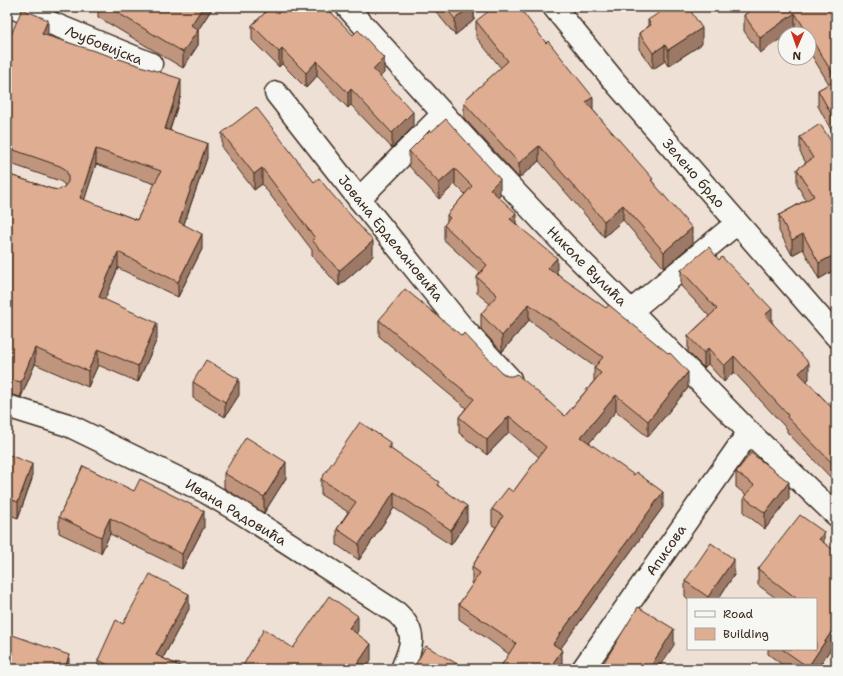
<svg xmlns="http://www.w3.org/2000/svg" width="843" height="676" font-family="'Shantell Sans',sans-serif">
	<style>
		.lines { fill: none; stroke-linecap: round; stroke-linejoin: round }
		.minor-casing { stroke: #3b2a1e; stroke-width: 25 }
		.minor { stroke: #f6f6f2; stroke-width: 22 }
		.wall { fill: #c0957d; stroke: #3b2a1e; fill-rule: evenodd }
		.shaded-wall { fill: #9c7966; stroke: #3b2a1e }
		.building { fill: #dfad91; stroke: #3b2a1e; fill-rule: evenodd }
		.labels { text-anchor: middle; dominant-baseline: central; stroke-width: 3; stroke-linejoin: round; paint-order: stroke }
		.street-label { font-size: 14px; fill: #3b2a1e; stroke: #f6f6f2 }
	</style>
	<rect width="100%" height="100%" fill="#efe0d5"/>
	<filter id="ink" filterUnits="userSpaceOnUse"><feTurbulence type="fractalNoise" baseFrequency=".025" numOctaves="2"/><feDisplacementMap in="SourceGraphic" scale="8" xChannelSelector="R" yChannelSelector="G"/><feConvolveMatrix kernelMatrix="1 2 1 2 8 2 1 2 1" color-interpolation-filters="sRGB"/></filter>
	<g filter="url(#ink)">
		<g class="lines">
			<g class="minor-casing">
				<g id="minor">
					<polyline points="12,7 151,64"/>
					<polyline points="347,7 485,160 565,245 631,311 749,432 836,515"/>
					<polyline points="554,7 615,82 836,336"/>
					<polyline points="276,93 359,199 462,327 510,379"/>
					<polyline points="359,199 443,114"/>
					<polyline points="631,311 737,223"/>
					<path d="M7,406l61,19 136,66 36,21 157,101c21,20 15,33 5,56"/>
					<polyline points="583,669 749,432"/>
				</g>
			</g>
			<use href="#minor" class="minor"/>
		</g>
		<g class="wall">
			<polygon points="45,7 60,7 58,12"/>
			<polygon points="98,7 213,7 198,30 198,45 183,68 98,17"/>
			<polygon points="259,7 326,7 384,73 380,77 413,127 392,148 351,105 348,108 317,76 306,88 282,64 279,67 252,40 252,25 265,13"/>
			<polygon points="432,7 474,7 474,20 455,35"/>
			<polygon points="753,7 836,7 836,139 818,106 818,90 829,84 809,51 809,34 799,34 795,28 787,34 785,34 760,53 744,31 744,15 754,8"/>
			<polygon points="648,20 702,44 668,66 665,61 653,69 639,49 639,33 648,27"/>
			<polygon points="476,21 593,110 653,182 692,244 664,268 623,220 604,237 539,161 519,178 464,118 464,103 466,102 466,99 501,68 476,37"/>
			<path d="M7,33l4,2h37v1l133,59 -11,35 37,28 -23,66 18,25 -24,48 -60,-29 -14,32 53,39 -19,43 -40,-17 -10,22 -53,-23 -14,33 -14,-3v-220l45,15 7,1 5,-3 1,-2 -5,-4 -49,-17h-4zM96,164l59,20 -18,36 -53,-20z"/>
			<polygon points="430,130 500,195 498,197 516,223 557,273 688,388 648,437 616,411 589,443 663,507 560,649 562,665 509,654 459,619 459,604 473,584 472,583 472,567 496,527 492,525 492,509 513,492 539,457 509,432 487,455 459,433 459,417 466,408 379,336 379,320 501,372 565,416 594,381 594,368 595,367 529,320 502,352 481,329 481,314 490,304 477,293 477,277 480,273 444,240 444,225 447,222 447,215 465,194 455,184 439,199 409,166 409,151"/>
			<polygon points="222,133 314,182 373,256 339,286 312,256 312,250 262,184 254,190 222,148"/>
			<polygon points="800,137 836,149 836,269 819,279 803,249 792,255 779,231 779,215 806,200 797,185 797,169 806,163 800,152"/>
			<polygon points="681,270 772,322 809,379 807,381 836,412 836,483 787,432 787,429 734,372 724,382 708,364 704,368 688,352 688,336 709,316 681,286"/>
			<polygon points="193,382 239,395 225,417 193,398"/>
			<polygon points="391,449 439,486 467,521 451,545 394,508 359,560 337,545 337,529 348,512 321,495 321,479"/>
			<polygon points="7,454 32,479 18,518 7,514"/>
			<polygon points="83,466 204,527 182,569 110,534 101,553 59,533 59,517"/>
			<polygon points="736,472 789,498 765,529 744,513 744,497 746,495 736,487"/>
			<polygon points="224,473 286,478 264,513 224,488"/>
			<polygon points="824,543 836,641 817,669 788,669 768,654 768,649 816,649 816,599 777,599 758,585 758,569"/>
			<polygon points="734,575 718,599 688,599 685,596 685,581"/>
			<polygon points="189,609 163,658 186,669 98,669 98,660 123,624"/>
		</g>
		<g class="shaded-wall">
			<polygon points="58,7 60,7 58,12"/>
			<polygon points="203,7 213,7 198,30 198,45 183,68 183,52 191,25"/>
			<polygon points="470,7 474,7 474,20 455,35 455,19"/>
			<polygon points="795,13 795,28 787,34 785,34 785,36 760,53 760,38"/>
			<polygon points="48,20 48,35 42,50 42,34"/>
			<polygon points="702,28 702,44 668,66 668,50"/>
			<polygon points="665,45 665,61 653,69 653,53"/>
			<polygon points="282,49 282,64 279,67 279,52"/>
			<polygon points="384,58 384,73 373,84 373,69"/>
			<polygon points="317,61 317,76 306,88 306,73"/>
			<polygon points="181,79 181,95 165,144 165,129"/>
			<polygon points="351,89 351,105 348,108 348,93"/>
			<polygon points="593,97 593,112 586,102"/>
			<polygon points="413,112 413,127 392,148 392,133"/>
			<polygon points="207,143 207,158 179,238 179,222"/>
			<polygon points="539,146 539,161 519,178 519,163"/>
			<polygon points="96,149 96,164 80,214 80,198"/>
			<polygon points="262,168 262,184 254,190 254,174"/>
			<polygon points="455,169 455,184 439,199 439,183"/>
			<polygon points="500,179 500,195 490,204 490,189"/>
			<polygon points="623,205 623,220 604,237 604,221"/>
			<polygon points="516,213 516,228 510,219"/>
			<polygon points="692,228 692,244 664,268 664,252"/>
			<polygon points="202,234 202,249 178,297 178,282"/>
			<polygon points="803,234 803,249 792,255 792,240"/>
			<polygon points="373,241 373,256 339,286 339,271"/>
			<polygon points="118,252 118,268 99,313 99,297"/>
			<polygon points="836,254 836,269 819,279 819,263"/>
			<polygon points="557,258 557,274 548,268"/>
			<polygon points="529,304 529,320 502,352 502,336"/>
			<polygon points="772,309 772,324 765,315"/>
			<polygon points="157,323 157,339 138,382 138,366"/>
			<polygon points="35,348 35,364 21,397 21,382"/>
			<polygon points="708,348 708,364 704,368 704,353"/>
			<polygon points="98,349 98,365 88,387 88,371"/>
			<polygon points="734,356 734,372 724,382 724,366"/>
			<polygon points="809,363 809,379 799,389 799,373"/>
			<polygon points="688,372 688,388 648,437 648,421"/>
			<polygon points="239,379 239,395 225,417 225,402"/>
			<polygon points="616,395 616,411 581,453 581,437"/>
			<polygon points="509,416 509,432 487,455 487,440"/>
			<polygon points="391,443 391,458 388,447"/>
			<polygon points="286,462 286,478 264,513 264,497"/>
			<polygon points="32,464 32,479 18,518 18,502"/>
			<polygon points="789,482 789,498 765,529 765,513"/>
			<polygon points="394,492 394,508 359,560 359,544"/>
			<polygon points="663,492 663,507 553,659 553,644"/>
			<polygon points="467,506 467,521 451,545 451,530"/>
			<polygon points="204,511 204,527 182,569 182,554"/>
			<polygon points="110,518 110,534 101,553 101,537"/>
			<polygon points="824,532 824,548 819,539"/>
			<polygon points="734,559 734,575 718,599 708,599 708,597"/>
			<polygon points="189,594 189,609 157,669 156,655"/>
			<polygon points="358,616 358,631 349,644 349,628"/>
			<polygon points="836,625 836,641 817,669 808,669 808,667"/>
			<polygon points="674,629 674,645 658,669 649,669"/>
			<polygon points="371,644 371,660 365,669 354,669"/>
			<polygon points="562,650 562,665 559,669 549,669"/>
			<polygon points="69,655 69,669 65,669"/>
		</g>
		<g class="building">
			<polygon points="108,7 203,7 191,25 198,30 183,52"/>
			<polygon points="265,7 326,7 353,35 358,30 384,58 373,69 413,112 392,133 351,89 348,93 317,61 306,73 282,49 279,52 252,25 268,10"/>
			<polygon points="445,7 470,7 455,19"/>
			<polygon points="494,7 519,7 546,43 548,41 593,97 586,102 653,179 651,180 692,228 664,252 623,205 604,221 539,146 519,163 464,103 467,100 466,99 508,61 476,21"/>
			<polygon points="668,7 688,7 702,28 668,50 665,45 653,53 639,33 651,25 648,20"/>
			<polygon points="756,7 836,7 836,79 809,35 809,34 808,34 795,13 760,38 744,15"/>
			<path d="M22,9l26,11 -6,14 139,45 -16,50 42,14 -28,79 23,12 -24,48 -60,-30 -19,45 58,26 -19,43 -40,-17 -10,22 -53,-23 -14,34 -14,-3v-205l45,15 7,1 5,-3 4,-5v-7l-3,-6 -5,-3 -49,-17 -4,-1v-115l4,2zM96,149l65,22 -24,49 -57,-22z"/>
			<polygon points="836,80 836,123 818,90"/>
			<polygon points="256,107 314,182 319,178 330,192 373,241 339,271 312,240 315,238 262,168 254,174 222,133"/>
			<polygon points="446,119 500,179 490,189 516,213 510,219 557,258 548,268 606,308 609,305 669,354 670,353 688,372 648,421 616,395 581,437 634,475 636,472 663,492 553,644 562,650 549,669 499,669 516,643 459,604 480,573 472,567 503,516 492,509 508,488 513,492 546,447 509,416 487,440 459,417 474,399 379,320 405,289 462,336 464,333 501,372 507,376 512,376 517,374 565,416 601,373 594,368 603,357 529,304 502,336 481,314 497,295 477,277 487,265 444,225 450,218 447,215 472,186 455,169 439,183 409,151 430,130 431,132"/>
			<polygon points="820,124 836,149 836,254 819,263 803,234 792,240 779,215 814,196 797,169 813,158 800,137"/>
			<polygon points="709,247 719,260 722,257 772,309 765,315 809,363 799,373 836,412 836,467 787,417 788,415 734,356 724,366 708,348 704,353 688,336 717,309 681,270"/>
			<polygon points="206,360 239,379 225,402 193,382"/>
			<polygon points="360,422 391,443 388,447 439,482 437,485 467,506 451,530 394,492 359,544 337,529 356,502 321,479"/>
			<polygon points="246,437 286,462 264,497 224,473"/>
			<polygon points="751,453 789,482 765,513 744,497 754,485 736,472"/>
			<polygon points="7,454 32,464 18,502 7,498"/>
			<polygon points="83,466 134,491 140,479 204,511 182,554 110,518 101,537 59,517"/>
			<polygon points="800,515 824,532 819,539 836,552 836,625 808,667 782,649 816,649 816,599 795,599 796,598 758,569"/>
			<polygon points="711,543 734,559 708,597 685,581"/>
			<polygon points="150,574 189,594 156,655 186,669 117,669 98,660 116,620 123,624"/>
			<polygon points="329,596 358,616 349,628 371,644 354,669 241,669 264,629 293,648"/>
			<polygon points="638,607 674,629 649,669 600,669"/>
			<polygon points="7,633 69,655 65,669 7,669"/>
			<polygon points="426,646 466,669 413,669"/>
			<polygon points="216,665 225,669 214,669"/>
		</g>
	</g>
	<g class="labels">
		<g class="street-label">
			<text transform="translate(104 45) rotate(22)">Љубовијска</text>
			<text transform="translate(694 173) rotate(49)">Зелено брдо</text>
			<text transform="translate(391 238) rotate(51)">Јована Ердељановића</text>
			<text transform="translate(587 266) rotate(45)">Николе Вулића</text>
			<text transform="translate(236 512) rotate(31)">Ивана Радовића</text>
			<text transform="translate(666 550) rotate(-55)">Аписова</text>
		</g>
	</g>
	<rect width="843" height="676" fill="none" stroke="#f6f6f2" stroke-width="24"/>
	<rect x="12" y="12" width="819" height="652" fill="none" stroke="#3b2a1e" stroke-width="1.5" filter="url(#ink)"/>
	<rect x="687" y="598" width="130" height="52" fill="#f6f6f2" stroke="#aba49d"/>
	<rect x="695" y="611" width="20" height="6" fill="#f6f6f2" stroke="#aba49d"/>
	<text x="723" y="618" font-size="12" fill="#3b2a1e">Road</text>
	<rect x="695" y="628" width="20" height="12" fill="#dfad91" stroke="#aba49d"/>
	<text x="723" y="638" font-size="12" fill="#3b2a1e">Building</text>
	<g transform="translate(797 46) rotate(182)"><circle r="19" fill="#f6f6f2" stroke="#aba49d"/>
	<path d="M0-3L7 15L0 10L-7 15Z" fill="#c8321e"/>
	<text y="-6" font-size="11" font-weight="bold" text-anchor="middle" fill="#3b2a1e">N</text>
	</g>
</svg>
